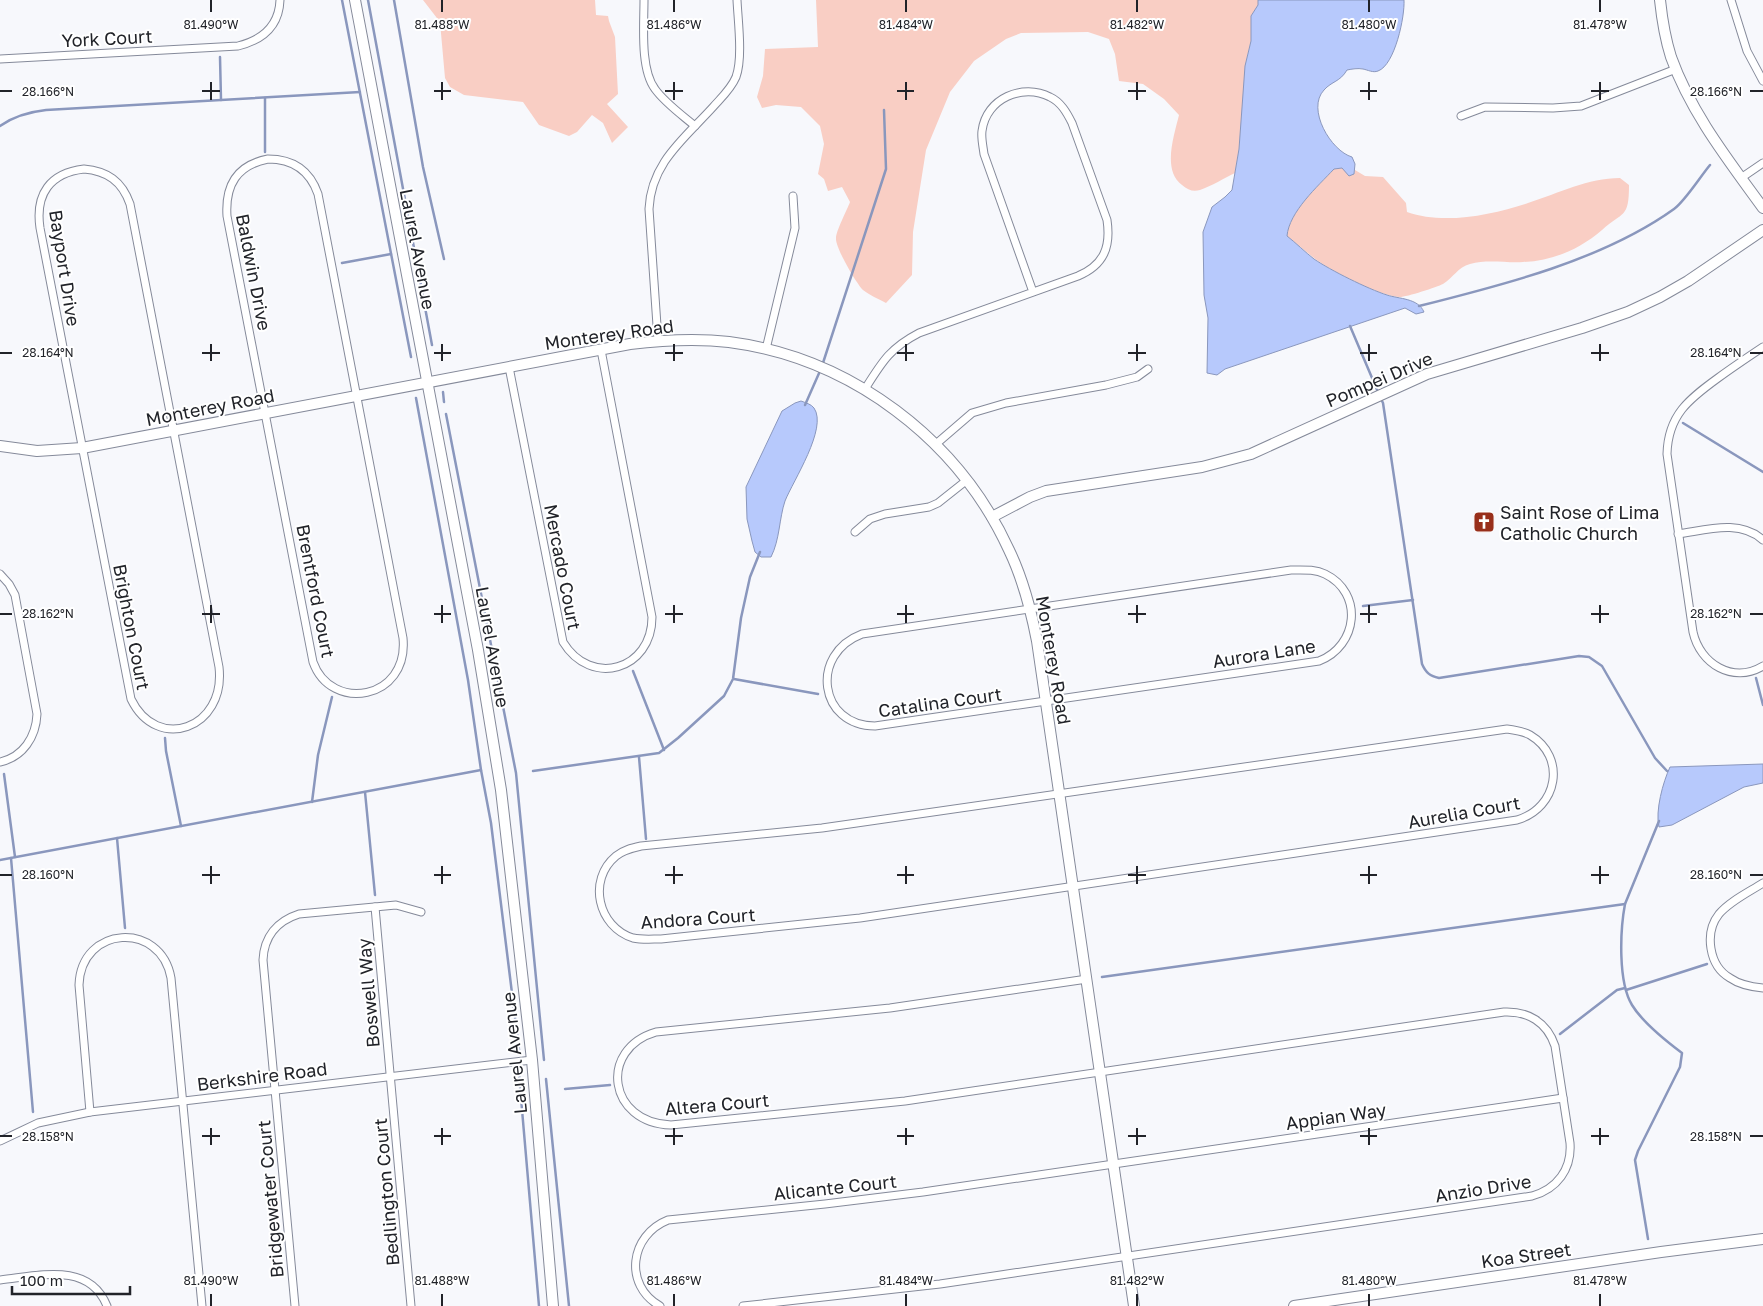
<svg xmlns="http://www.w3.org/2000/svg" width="1763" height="1306" font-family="'Golos Text',sans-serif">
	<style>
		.green { fill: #f9cec4 }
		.water { fill: #b7c9fc; stroke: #8a97bd }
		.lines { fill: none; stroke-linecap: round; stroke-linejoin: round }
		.stream { stroke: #8a97bd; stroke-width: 2.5 }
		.street-casing { stroke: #858a9a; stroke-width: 9 }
		.secondary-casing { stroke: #858a9a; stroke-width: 12 }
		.street { stroke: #fff; stroke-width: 7 }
		.secondary { stroke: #fff; stroke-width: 10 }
		.ticks { fill: none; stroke: #212329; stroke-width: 2 }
		.labels { text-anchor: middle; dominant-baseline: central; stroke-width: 4; stroke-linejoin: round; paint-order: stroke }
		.street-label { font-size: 18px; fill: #212329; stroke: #fff }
		.poi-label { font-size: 18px; fill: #212329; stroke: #fff; text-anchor: start }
		.ticks-label { font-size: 12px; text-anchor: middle; fill: #212329; stroke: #fff; stroke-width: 4; stroke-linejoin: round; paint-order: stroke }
	</style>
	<rect width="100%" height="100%" fill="#f7f8fc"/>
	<g class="green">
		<polygon points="423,0 595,0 596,15 608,16 609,21 615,37 618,94 607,104 628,127 612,143 603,123 592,115 577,132 569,136 539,125 523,102 464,95 450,87 445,78 440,22"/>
		<path d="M816,0h442v5l-7,11v25l-4,16 -8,92 -4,24c-11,5 -23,13 -35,17 -7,2 -12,0 -18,-5 -20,-15 -8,-49 -3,-70l-15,-16 -21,-15 -24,-3 -4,-27 -6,-15 -21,-7 -67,1 -15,6 -32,22 -24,31 -24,58 -13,82 -1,43 -26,28c-7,-4 -17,-8 -23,-13 -7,-7 -28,-43 -27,-52 0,-7 11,-28 14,-36l-8,-15 -14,4 -4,-12 -6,-5 6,-30 -4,-18 -19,-19 -25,-2 -14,3 -5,-11 6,-21 2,-27 53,-2z"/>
		<path d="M1342,168l12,6 1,-4 10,6 18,1 23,26 1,9c36,13 85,3 121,-9 31,-10 60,-25 92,-25l9,7c0,34 -6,26 -27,45 -22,19 -49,31 -79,32 -18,1 -36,-3 -53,2 -12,3 -17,14 -27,20 -6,3 -39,14 -44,13 -19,-1 -70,-27 -85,-39 -9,-7 -18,-15 -27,-22 2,-24 31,-50 47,-67z"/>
	</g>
	<g class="water">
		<path d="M1258,0h146c1,16 -9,65 -26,71 -5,2 -10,-1 -15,-2 -5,-1 -11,0 -16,1 -7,12 -15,11 -23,20 -18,19 7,61 28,67l3,7 -1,10 -5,2 -7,-8 -8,1c-16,17 -45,43 -47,67 9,7 18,16 27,23 16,11 54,30 73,36 12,4 31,3 37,17l-8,2 -11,-6 -180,61 -8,6 -10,-2 1,-55 -4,-23 -1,-63 9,-25 13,-10 7,-7 7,-41 6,-83 6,-25v-25l7,-11z"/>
		<path d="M801,401c5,2 10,3 13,7 14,20 -21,73 -29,93 -6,18 -5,38 -14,56h-10l-6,-5 -3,-11 -5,-22 -1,-32 36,-76 13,-8z"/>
		<path d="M1763,764v19l-19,4 -72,38 -13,2c-4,-16 4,-45 11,-60z"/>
	</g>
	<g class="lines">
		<g class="stream">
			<polyline points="342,0 411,357"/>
			<polyline points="368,0 432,345"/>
			<polyline points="394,0 423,167 444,259"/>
			<polyline points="220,57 221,100"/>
			<polyline points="265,98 265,152"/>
			<path d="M0,126c14,-10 28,-14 46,-16l314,-18"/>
			<polyline points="342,263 391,254"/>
			<path d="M1419,306c84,-21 184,-46 255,-97 11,-8 26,-32 36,-44"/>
			<polyline points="1350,326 1378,392"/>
			<polyline points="822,366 886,169 884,110"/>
			<polyline points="443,392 444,402"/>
			<path d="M1380,397l3,6 39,261c4,9 8,12 17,14l140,-22 10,1 13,9 53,92 12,13"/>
			<polyline points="416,398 468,680 481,770 491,823 519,1050"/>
			<polyline points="805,405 820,371"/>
			<polyline points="446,414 516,773 544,1060"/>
			<polyline points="1683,423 1763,472"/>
			<polyline points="1363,606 1413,600"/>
			<polyline points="633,671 664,750"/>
			<polyline points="1756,678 1763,705"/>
			<polyline points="734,679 818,694"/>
			<polyline points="165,738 166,751 181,826"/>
			<polyline points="639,757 646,839"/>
			<polyline points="533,771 659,753 678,738 724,696 733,679 741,618 750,577 760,552"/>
			<polyline points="4,774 15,857"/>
			<polyline points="365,792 375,895"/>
			<polyline points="312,802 318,755 332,697"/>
			<polyline points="117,838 125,928"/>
			<polyline points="11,858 33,1112"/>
			<polyline points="0,860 481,770"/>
			<polyline points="1102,977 1625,904"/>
			<polyline points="1626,990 1707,964"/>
			<polyline points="1560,1034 1617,990 1625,988"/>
			<polyline points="519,1075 539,1306"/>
			<polyline points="546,1079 569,1306"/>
			<polyline points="565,1089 610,1085"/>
			<path d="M1648,1239l-13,-79 3,-9 42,-84 2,-14c-16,-12 -39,-30 -50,-48 -14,-23 -12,-74 -7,-101l34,-83"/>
		</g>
		<g class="street-casing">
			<g id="street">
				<path d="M644,0c0,25 -4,69 11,89 10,14 27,26 40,37"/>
				<polyline points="1731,0 1747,51 1763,81"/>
				<path d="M0,59l238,-13c24,-6 41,-20 42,-46"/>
				<polyline points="1461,116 1485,107 1553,108 1581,106 1676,69"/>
				<path d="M268,159c25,0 42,12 50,35l85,444c6,62 -72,75 -90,24l-86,-446c-2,-31 10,-51 41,-57z"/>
				<path d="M84,169c23,2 38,12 46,35l89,463c7,62 -62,86 -88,32l-91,-471c-5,-34 10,-55 44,-59z"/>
				<polyline points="1741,178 1763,163"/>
				<path d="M658,340l-9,-131c2,-46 35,-70 64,-102 8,-9 18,-18 23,-30 7,-19 2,-56 1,-77"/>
				<path d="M1763,347c-15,10 -30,20 -45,31 -29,21 -50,37 -51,76l26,178c7,32 40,52 70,34"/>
				<polyline points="766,349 795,228 793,196"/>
				<path d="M509,367l54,275c28,46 89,28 89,-25l-51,-267"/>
				<path d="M865,389c17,-27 25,-41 54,-56l159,-57c26,-11 33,-29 29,-56l-35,-97c-5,-10 -11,-21 -22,-26 -27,-14 -64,1 -68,34 -1,7 1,15 2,23l49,138"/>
				<polyline points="936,444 972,413 1006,403 1106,385 1137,377 1148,369"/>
				<polyline points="855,532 870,519 885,514 929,507 938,503 967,480"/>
				<path d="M1678,534c29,-4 61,-15 85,6"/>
				<path d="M1291,570c12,0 24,-1 34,4 39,19 33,72 -6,87l-444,65c-56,0 -66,-72 -13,-92z"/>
				<path d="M0,574l9,10 6,11 22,119c-1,23 -14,43 -37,48"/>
				<path d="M1507,729c8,1 16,2 23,6 37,22 28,73 -13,85l-657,98 -199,21c-9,0 -19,1 -28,-1 -35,-11 -46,-58 -17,-82 7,-6 16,-8 25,-10l181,-18z"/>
				<path d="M1763,883c-14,9 -33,18 -44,31 -15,19 -10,52 11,64 10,7 22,9 33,10"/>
				<polyline points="375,907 411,1306"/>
				<path d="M90,1112l-11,-127c2,-60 82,-64 92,-7l31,328"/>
				<polyline points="0,1141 38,1123 90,1112 532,1060"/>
				<path d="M0,1280c38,-4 89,-19 107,26"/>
				<path d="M295,1306l-32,-346c1,-23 14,-39 36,-46l97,-9 25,7"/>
				<path d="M660,1306c-37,-21 -30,-71 8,-86l157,-16 98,-12 640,-94"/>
				<path d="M743,1306l197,-22 592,-88c25,-7 40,-27 38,-53l-15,-97c-8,-24 -27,-35 -51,-34l-599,89 -234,24c-63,-2 -73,-76 -15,-93l234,-24 197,-29"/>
			</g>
		</g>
		<g class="secondary-casing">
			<g id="secondary">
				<polyline points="355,0 478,650 501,790 532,1060 553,1306"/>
				<path d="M1660,0c2,19 5,38 11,57 20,56 58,104 92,151"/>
				<path d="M0,446l37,5 45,-3 548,-104c33,-4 66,-6 99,-2 122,16 229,97 280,208 14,29 22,60 28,91l97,665"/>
				<polyline points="992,517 1030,497 1046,491 1202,467 1251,454 1427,374 1582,328 1628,312 1660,297 1688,281 1763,230"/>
				<polyline points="1294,1306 1661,1252 1763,1239"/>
			</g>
		</g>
		<use href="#street" class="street"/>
		<use href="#secondary" class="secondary"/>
	</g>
	<path class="ticks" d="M211,0v12M442,0v12M674,0v12M906,0v12M1137,0v12M1369,0v12M1600,0v12M211,82v18M442,82v18M674,82v18M906,82v18M1137,82v18M1369,82v18M1600,82v18M0,91h12M202,91h18M434,91h17M665,91h18M897,91h17M1128,91h18M1360,91h17M1591,91h18M1750,91h13M211,344v17M442,344v17M674,344v17M906,344v17M1137,344v17M1369,344v17M1600,344v17M0,353h12M202,353h18M434,353h17M665,353h18M897,353h17M1128,353h18M1360,353h17M1591,353h18M1750,353h13M211,605v18M442,605v18M674,605v18M906,605v18M1137,605v18M1369,605v18M1600,605v18M0,614h12M202,614h18M434,614h17M665,614h18M897,614h17M1128,614h18M1360,614h17M1591,614h18M1750,614h13M211,866v18M442,866v18M674,866v18M906,866v18M1137,866v18M1369,866v18M1600,866v18M0,875h12M202,875h18M434,875h17M665,875h18M897,875h17M1128,875h18M1360,875h17M1591,875h18M1750,875h13M211,1128v17M442,1128v17M674,1128v17M906,1128v17M1137,1128v17M1369,1128v17M1600,1128v17M0,1136h12M202,1136h18M434,1136h17M665,1136h18M897,1136h17M1128,1136h18M1360,1136h17M1591,1136h18M1750,1136h13M211,1294v12M442,1294v12M674,1294v12M906,1294v12M1137,1294v12M1369,1294v12M1600,1294v12"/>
	<defs>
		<g id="church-square" transform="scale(1.125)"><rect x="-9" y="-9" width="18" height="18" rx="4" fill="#982f1b" stroke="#fff"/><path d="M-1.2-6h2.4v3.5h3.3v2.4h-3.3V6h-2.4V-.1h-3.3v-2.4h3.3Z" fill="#fff"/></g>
	</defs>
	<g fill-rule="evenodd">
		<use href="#church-square" x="1484" y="522"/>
	</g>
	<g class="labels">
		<g class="street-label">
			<text transform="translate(107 38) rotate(-3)">York Court</text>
			<text transform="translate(418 249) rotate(79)">Laurel Avenue</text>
			<text transform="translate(65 268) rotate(81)">Bayport Drive</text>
			<text transform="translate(254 272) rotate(79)">Baldwin Drive</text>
			<text transform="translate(609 334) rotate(-8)">Monterey Road</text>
			<text transform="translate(1379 379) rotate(-23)">Pompei Drive</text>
			<text transform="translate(210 407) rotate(-11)">Monterey Road</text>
			<text transform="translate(563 567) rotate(79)">Mercado Court</text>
			<text transform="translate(316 591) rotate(79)">Brentford Court</text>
			<text transform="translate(132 627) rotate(79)">Brighton Court</text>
			<text transform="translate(493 647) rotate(80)">Laurel Avenue</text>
			<text transform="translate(1264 653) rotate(-9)">Aurora Lane</text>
			<text transform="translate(1054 660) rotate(80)">Monterey Road</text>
			<text transform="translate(940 702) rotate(-8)">Catalina Court</text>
			<text transform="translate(1464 812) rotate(-10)">Aurelia Court</text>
			<text transform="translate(698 918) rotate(-4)">Andora Court</text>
			<text transform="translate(368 993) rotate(-95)">Boswell Way</text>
			<text transform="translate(514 1053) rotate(-96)">Laurel Avenue</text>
			<text transform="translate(262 1076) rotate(-7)">Berkshire Road</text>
			<text transform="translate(717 1104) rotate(-5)">Altera Court</text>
			<text transform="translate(1336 1116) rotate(-8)">Appian Way</text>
			<text transform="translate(835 1187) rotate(-6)">Alicante Court</text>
			<text transform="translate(1483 1188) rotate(-9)">Anzio Drive</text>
			<text transform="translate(386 1192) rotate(-95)">Bedlington Court</text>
			<text transform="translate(270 1199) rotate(-95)">Bridgewater Court</text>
			<text transform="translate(1526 1255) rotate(-8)">Koa Street</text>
		</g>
		<g class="poi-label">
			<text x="1500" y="512">Saint Rose of Lima<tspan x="1500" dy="21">Catholic Church</tspan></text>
		</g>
	</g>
	<g class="ticks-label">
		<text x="211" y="29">81.490°W</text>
		<text x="442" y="29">81.488°W</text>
		<text x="674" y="29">81.486°W</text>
		<text x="906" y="29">81.484°W</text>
		<text x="1137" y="29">81.482°W</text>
		<text x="1369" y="29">81.480°W</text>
		<text x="1600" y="29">81.478°W</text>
		<text x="48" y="96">28.166°N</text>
		<text x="1716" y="96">28.166°N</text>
		<text x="48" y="357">28.164°N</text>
		<text x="1716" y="357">28.164°N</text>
		<text x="48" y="618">28.162°N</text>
		<text x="1716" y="618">28.162°N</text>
		<text x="48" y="879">28.160°N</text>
		<text x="1716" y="879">28.160°N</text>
		<text x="48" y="1141">28.158°N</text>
		<text x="1716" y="1141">28.158°N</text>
		<text x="211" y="1285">81.490°W</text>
		<text x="442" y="1285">81.488°W</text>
		<text x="674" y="1285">81.486°W</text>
		<text x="906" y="1285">81.484°W</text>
		<text x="1137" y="1285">81.482°W</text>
		<text x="1369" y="1285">81.480°W</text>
		<text x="1600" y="1285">81.478°W</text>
	</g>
	<path d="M12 1286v8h118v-8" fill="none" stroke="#212329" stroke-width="2.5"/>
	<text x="20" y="1286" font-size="15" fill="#212329" stroke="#ffffff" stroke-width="4" paint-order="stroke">100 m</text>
</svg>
